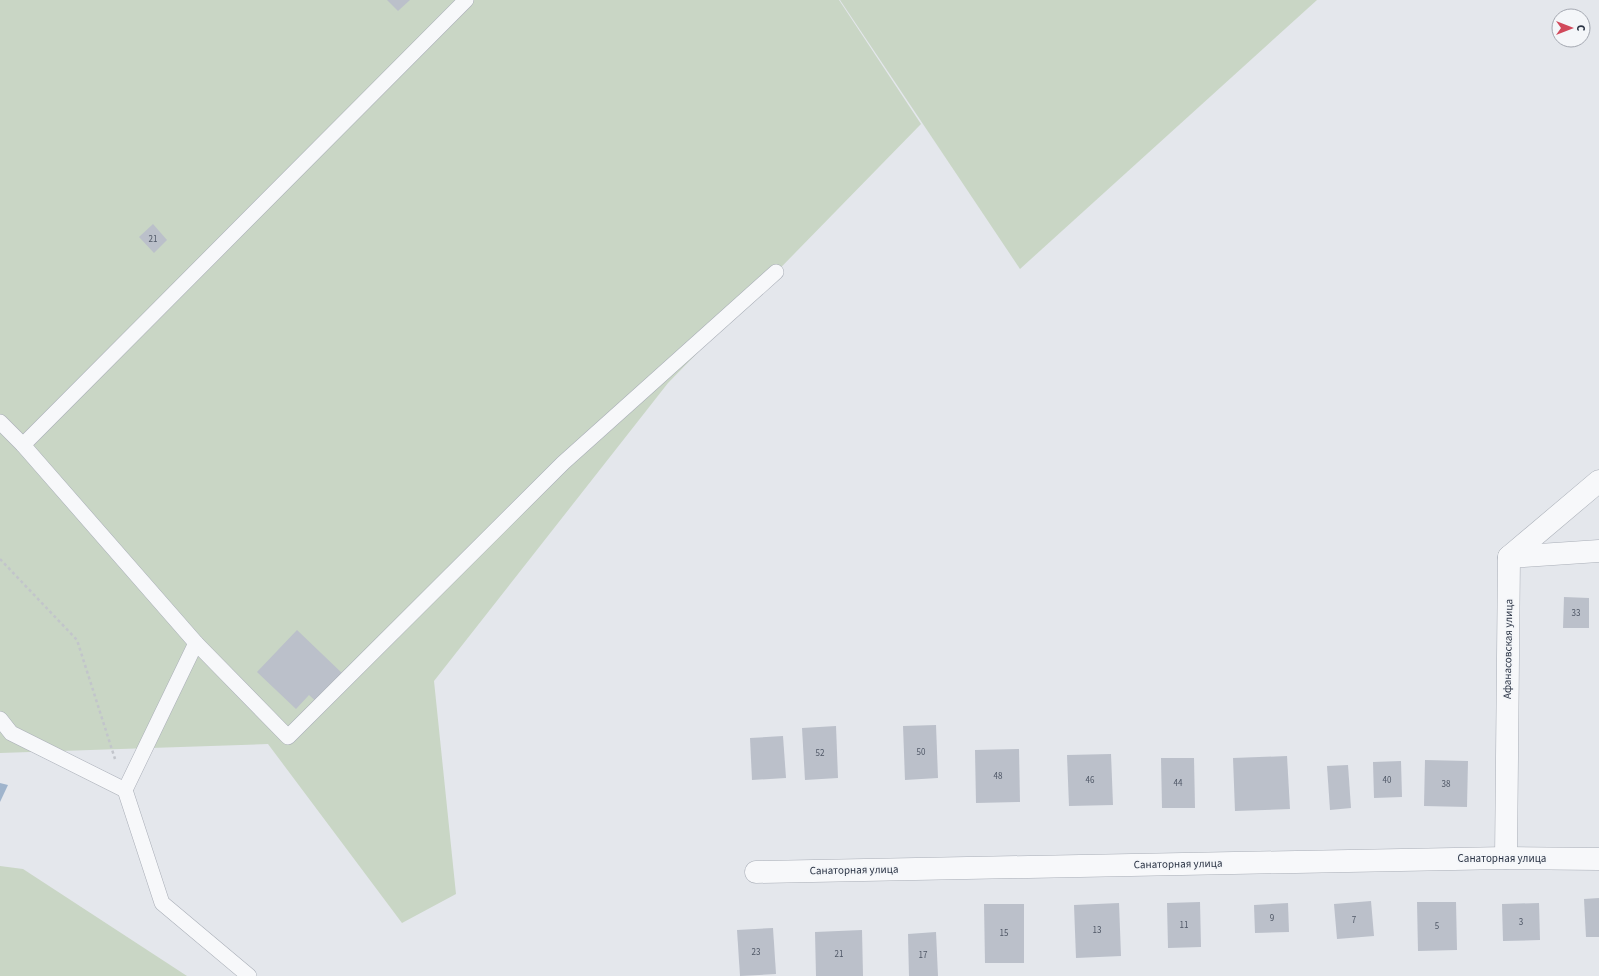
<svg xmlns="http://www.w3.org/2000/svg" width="1599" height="976" font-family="'Source Sans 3',sans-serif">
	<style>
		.green { fill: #c9d6c5 }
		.water { fill: #9fb4cc }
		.building { fill: #bbc0ca }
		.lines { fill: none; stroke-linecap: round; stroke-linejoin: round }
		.lane-casing { stroke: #a9aeb7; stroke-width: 16 }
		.street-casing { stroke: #a9aeb7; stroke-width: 23 }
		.path { stroke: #c2c5cb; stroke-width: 2.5; stroke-dasharray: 3 3; stroke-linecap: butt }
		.lane { stroke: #f7f8fa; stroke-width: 15 }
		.street { stroke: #f7f8fa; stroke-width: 22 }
		.labels { text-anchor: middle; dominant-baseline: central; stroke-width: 3.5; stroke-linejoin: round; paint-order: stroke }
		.number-label { font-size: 9px; fill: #4f5766 }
		.street-label { font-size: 11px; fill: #2b3445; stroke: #f4f6f9 }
	</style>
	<rect width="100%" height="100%" fill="#e4e7ec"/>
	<g class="green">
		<polygon points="0,0 839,0 921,124 668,383 434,681 456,894 402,923 268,744 0,753"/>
		<polygon points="840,0 1317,0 1020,269"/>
		<polygon points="0,866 23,869 187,976 0,976"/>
	</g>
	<polygon class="water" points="0,783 8,785 0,802"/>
	<g class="building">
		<polygon points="387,0 410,0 398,11"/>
		<polygon points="153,224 167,240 154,253 139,237"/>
		<polygon points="1564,597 1589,598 1589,628 1563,628"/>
		<polygon points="297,630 345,676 319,704 309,695 296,709 257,672"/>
		<polygon points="936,725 938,778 905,780 903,726"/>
		<polygon points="836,726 838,778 805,780 802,728"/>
		<polygon points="783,736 786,778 752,780 750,738"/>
		<polygon points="1019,749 1020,802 976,803 975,750"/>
		<polygon points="1111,754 1113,805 1069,806 1067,755"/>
		<polygon points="1287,756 1290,809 1235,811 1233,758"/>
		<polygon points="1161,758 1194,758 1195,808 1162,808"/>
		<polygon points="1425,760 1468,761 1467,807 1424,806"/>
		<polygon points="1401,761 1402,797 1374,798 1373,762"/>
		<polygon points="1348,765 1351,808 1330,810 1327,766"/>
		<polygon points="1599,898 1599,937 1586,937 1584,899"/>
		<polygon points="1371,901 1374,936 1337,939 1334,904"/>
		<polygon points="1200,902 1201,947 1168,948 1167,903"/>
		<polygon points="1417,902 1456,902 1457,950 1418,951"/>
		<polygon points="1119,903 1121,956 1076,958 1074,905"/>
		<polygon points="1288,903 1289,932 1255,933 1254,905"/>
		<polygon points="1539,903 1540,940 1503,941 1502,904"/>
		<polygon points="984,904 1024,904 1024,963 985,963"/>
		<polygon points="773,928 776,974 740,976 737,930"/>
		<polygon points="862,930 863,976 816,976 815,932"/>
		<polygon points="936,932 938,976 909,976 908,934"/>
	</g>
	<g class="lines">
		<g class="lane-casing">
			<g id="lane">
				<polyline points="0,422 23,445 196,643 125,790"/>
				<polyline points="23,445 466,0"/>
				<polyline points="196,643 288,737 563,463 776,272"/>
				<polyline points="0,719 11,733 125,790 162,903 249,976"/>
			</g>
		</g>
		<g class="street-casing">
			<g id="street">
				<polyline points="1509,557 1599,551"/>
				<polyline points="1506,858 1509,557 1599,481"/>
				<polyline points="756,872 1506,858 1599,859"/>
			</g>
		</g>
		<polyline class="path" points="0,559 77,640 115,759"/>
		<use href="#lane" class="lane"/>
		<use href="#street" class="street"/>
	</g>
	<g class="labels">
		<g class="number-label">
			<text x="153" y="239">21</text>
			<text x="1576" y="613">33</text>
			<text x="921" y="752">50</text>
			<text x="820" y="753">52</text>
			<text x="998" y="776">48</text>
			<text x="1090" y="780">46</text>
			<text x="1387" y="780">40</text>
			<text x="1178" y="783">44</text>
			<text x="1446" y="784">38</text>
			<text x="1272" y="918">9</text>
			<text x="1354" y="920">7</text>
			<text x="1521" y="922">3</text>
			<text x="1184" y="925">11</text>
			<text x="1437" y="926">5</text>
			<text x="1097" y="930">13</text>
			<text x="1004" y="933">15</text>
			<text x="756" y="952">23</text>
			<text x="839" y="954">21</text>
			<text x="923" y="955">17</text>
		</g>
		<g class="street-label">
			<text transform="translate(1508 649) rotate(-89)">Афанасовская улица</text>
			<text x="1502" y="858">Санаторная улица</text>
			<text transform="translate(1178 864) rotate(-1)">Санаторная улица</text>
			<text transform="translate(854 870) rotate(-1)">Санаторная улица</text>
		</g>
	</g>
	<g transform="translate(1571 28) rotate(90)"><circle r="19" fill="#f4f6f9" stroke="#a4a8b1"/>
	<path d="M0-3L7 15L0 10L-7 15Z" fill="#d1495b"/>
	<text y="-6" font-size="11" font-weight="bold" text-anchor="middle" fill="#2b3445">С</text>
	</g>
</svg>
